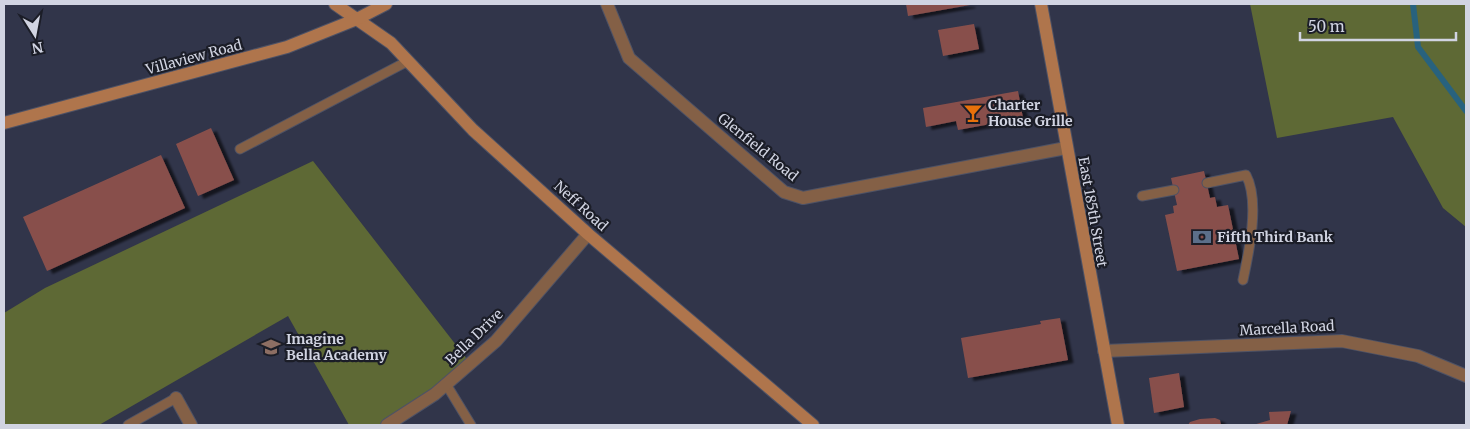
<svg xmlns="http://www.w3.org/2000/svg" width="1470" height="429" font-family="Merriweather,serif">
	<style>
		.forest { fill: #5e6935 }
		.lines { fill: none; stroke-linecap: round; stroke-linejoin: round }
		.stream { stroke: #28627e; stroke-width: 6 }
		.building { fill: #88504c; filter: url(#shadow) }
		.lane-casing { stroke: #4e5265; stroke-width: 11 }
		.street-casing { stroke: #4e5265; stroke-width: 14 }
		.secondary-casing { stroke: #4e5265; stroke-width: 14 }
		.lane { stroke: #846046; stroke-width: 9 }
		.street { stroke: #846046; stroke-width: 12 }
		.secondary { stroke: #af754c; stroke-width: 12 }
		.labels { text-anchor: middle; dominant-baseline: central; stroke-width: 4.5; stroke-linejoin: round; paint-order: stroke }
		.street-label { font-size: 14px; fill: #d1d4e2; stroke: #1b1d27 }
		.poi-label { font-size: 14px; font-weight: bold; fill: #d1d4e2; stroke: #1b1d27; text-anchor: start }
	</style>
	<defs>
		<filter id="shadow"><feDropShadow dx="5.5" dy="3" stdDeviation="1" flood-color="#0009"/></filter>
	</defs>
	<rect width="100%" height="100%" fill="#31354a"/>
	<g class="forest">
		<polygon points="1250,4 1466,4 1466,227 1443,208 1393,117 1277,138"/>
		<polygon points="313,161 470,363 387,425 349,425 288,316 99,425 4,425 4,313 45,288"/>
	</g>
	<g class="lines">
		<polyline class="stream" points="1413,4 1418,47 1466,111"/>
	</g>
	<g class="building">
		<polygon points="906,4 970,4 970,5 908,16"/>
		<polygon points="974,24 979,49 943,56 938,30"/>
		<polygon points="1018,91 1023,118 958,130 956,121 926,127 923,108"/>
		<polygon points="211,128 234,180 198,196 176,144"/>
		<polygon points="161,155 185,208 47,271 23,217"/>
		<polygon points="1204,171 1210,198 1215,197 1217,207 1228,205 1239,259 1177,271 1165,215 1174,213 1173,206 1177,205 1171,178"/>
		<polygon points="1060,318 1068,360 968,378 961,338 1041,324 1040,321"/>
		<polygon points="1179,373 1184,407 1154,413 1149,378"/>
		<polygon points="1291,411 1287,425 1253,425 1270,420 1269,412"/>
		<polygon points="1215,418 1220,420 1221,425 1188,425 1190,422 1200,419"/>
	</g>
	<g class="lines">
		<g class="lane-casing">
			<g id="lane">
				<polyline points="240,149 408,61"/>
				<path d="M1207,183l39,-8c14,26 3,77 -3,105"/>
				<polyline points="1142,196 1174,190"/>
				<polyline points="446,384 471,425"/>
				<polyline points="128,425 176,398"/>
			</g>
		</g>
		<g class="street-casing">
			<g id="street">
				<polyline points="607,4 629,58 784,192 803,198 1066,148"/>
				<polyline points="1104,351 1342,341 1418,356 1466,376"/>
				<polyline points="176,398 191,425"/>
				<polyline points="387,425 435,394 496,341 588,234"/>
			</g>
		</g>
		<g class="secondary-casing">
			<g id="secondary">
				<polyline points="335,4 391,43 473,130 588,234 813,425"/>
				<polyline points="1041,4 1118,425"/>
				<polyline points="4,123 287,47 357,19 386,4"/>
			</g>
		</g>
		<use href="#lane" class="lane"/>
		<use href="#street" class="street"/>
		<use href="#secondary" class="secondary"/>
	</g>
	<defs>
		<g id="bar-bare" transform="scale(1.5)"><path d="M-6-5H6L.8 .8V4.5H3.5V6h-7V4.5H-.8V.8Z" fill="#e8710a" stroke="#1b1d27" stroke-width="2.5" paint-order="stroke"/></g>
		<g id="bank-bare" transform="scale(1.5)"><path d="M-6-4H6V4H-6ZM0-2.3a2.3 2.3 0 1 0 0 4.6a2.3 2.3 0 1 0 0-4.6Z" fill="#5c6f8a" stroke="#1b1d27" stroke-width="2.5" paint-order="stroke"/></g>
		<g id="school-bare" transform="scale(1.5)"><path d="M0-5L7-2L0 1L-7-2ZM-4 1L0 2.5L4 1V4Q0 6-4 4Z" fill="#8d6e63" stroke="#1b1d27" stroke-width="2.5" paint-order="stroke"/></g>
	</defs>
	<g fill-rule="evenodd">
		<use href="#bar-bare" x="973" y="113"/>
		<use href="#bank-bare" x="1202" y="237"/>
		<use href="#school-bare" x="271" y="347"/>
	</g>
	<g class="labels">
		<g class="street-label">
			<text transform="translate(194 57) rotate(-15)">Villaview Road</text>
			<text transform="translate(758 147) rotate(39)">Glenfield Road</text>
			<text transform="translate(581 206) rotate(42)">Neff Road</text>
			<text transform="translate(1093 212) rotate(80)">East 185th Street</text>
			<text transform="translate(1287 328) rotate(-3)">Marcella Road</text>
			<text transform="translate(474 337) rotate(-44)">Bella Drive</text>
		</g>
		<g class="poi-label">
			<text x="988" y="105">Charter<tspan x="988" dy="16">House Grille</tspan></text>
			<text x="1217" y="237">Fifth Third Bank</text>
			<text x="286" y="339">Imagine<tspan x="286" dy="16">Bella Academy</tspan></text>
		</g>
	</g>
	<rect width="1470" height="429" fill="none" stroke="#d1d4e2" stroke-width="10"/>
	<g transform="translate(35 35) rotate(169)" stroke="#1b1d27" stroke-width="4" paint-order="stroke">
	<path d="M0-4L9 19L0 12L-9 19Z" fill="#d1d4e2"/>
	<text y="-8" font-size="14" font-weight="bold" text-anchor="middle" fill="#d1d4e2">N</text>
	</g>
	<path d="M1300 32v8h156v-8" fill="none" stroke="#d1d4e2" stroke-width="2.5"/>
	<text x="1308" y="32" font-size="15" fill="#d1d4e2" stroke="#1b1d27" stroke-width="4" paint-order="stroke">50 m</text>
</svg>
